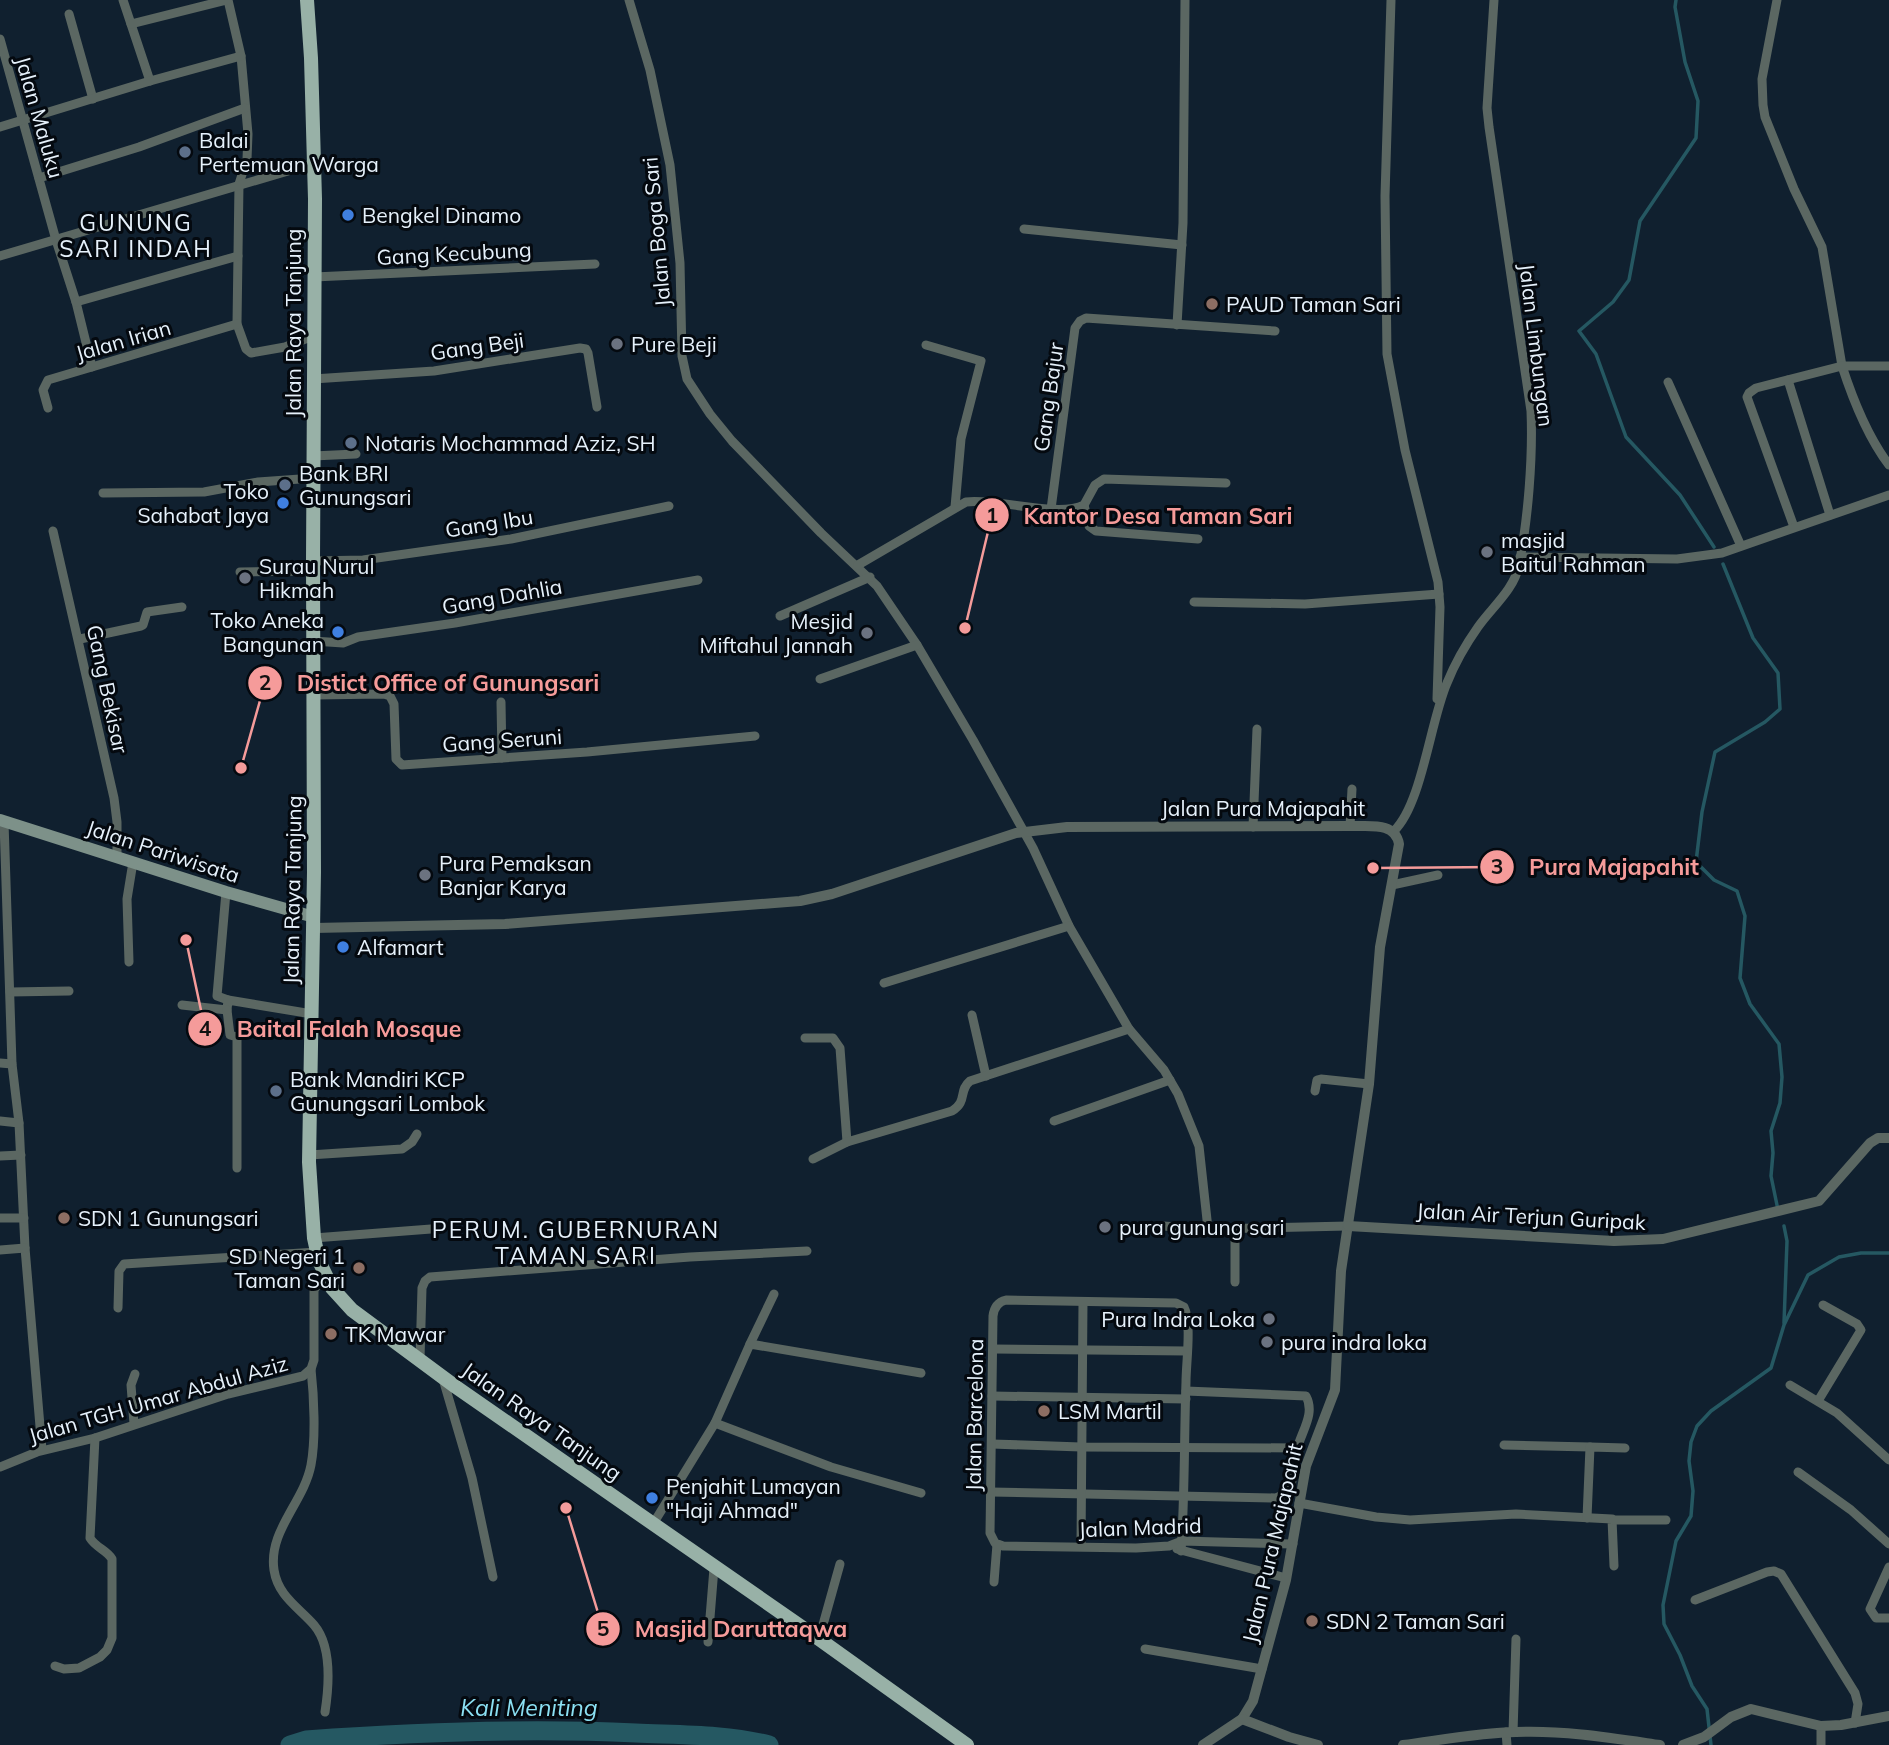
<svg xmlns="http://www.w3.org/2000/svg" width="1889" height="1745" font-family="Mulish,sans-serif">
	<style>
		.lines { fill: none; stroke-linecap: round; stroke-linejoin: round }
		.stream { stroke: #255862; stroke-width: 3.5 }
		.river { stroke: #255862; stroke-width: 19 }
		.minor { stroke: #5b6762; stroke-width: 9 }
		.tertiary { stroke: #5b6762; stroke-width: 10 }
		.secondary { stroke: #7d9189; stroke-width: 12 }
		.primary { stroke: #98b1a7; stroke-width: 14 }
		.service-dot { fill: #5c6f8a; stroke: #04090f; stroke-width: 2.5 }
		.shop-dot { fill: #3f7fe0; stroke: #04090f; stroke-width: 2.5 }
		.education-dot { fill: #8d6e63; stroke: #04090f; stroke-width: 2.5 }
		.worship-dot { fill: #6b7280; stroke: #04090f; stroke-width: 2.5 }
		.labels { text-anchor: middle; dominant-baseline: central; stroke-width: 6; stroke-linejoin: round; paint-order: stroke }
		.street-label { font-size: 21px; fill: #e6f1fb; stroke: #04090f }
		.poi-label { font-size: 21px; fill: #e6f1fb; stroke: #04090f; text-anchor: start }
		.neighbourhood-label { font-size: 23px; letter-spacing: 2px; fill: #e6f1fb; stroke: #04090f }
		.water-label { font-size: 23px; font-style: italic; fill: #8be0f3; stroke: #04090f }
		.leader { fill: none; stroke: #f59b9a; stroke-width: 2.5 }
		.callout-dot { fill: #f59b9a; stroke: #04090f; stroke-width: 2.5 }
		.mark-label { font-size: 21px; text-anchor: middle; font-weight: bold; fill: #111 }
		.callout-label { font-size: 23px; text-anchor: middle; font-weight: bold; fill: #f59b9a; stroke: #04090f; stroke-width: 6; stroke-linejoin: round; paint-order: stroke }
	</style>
	<rect width="100%" height="100%" fill="#10202f"/>
	<g class="lines">
		<g class="stream">
			<polyline points="1676,0 1675,7 1685,62 1698,101 1696,138 1640,221 1629,280 1613,302 1579,331 1596,354 1626,437 1680,495 1714,547"/>
			<polyline points="1723,564 1753,638 1778,673 1780,709 1765,722 1715,752 1702,812 1696,862 1714,880 1737,891 1745,916 1740,978 1750,1004 1779,1044 1782,1077 1780,1103 1771,1131 1773,1153 1771,1176 1778,1210"/>
			<polyline points="1784,1323 1787,1241 1784,1226"/>
			<polyline points="1711,1745 1707,1709 1692,1686 1680,1655 1664,1624 1663,1605 1676,1541 1691,1516 1693,1491 1689,1461 1691,1442 1697,1426 1711,1411 1771,1368 1784,1325 1808,1275 1839,1257 1861,1253 1889,1253"/>
		</g>
		<path class="river" d="M290,1745l16,-5c110,-8 220,-12 330,-7 45,2 90,1 133,12"/>
		<g class="minor">
			<polyline points="123,0 150,81"/>
			<polyline points="228,0 241,56 248,134 247,159 239,184 237,324 246,349 251,353 285,347 313,336"/>
			<polyline points="629,0 650,70 670,165 680,263 682,356 687,379 710,414 732,441 821,533 877,586 917,645 973,740 1033,848 1069,926 1129,1029 1164,1070 1178,1094 1199,1146 1208,1229"/>
			<polyline points="1391,0 1385,196 1387,354 1405,450 1438,582 1440,607 1437,699"/>
			<path d="M1777,0l-15,79 1,26 2,12 29,72 28,58 20,119c11,34 25,70 47,99"/>
			<polyline points="69,14 93,99"/>
			<polyline points="131,24 227,0"/>
			<polyline points="0,39 56,240 76,302 92,367"/>
			<polyline points="0,127 150,81 241,56"/>
			<polyline points="39,178 139,147 245,108"/>
			<polyline points="1024,229 1182,245"/>
			<polyline points="0,256 315,163"/>
			<polyline points="314,277 595,264"/>
			<polyline points="76,302 238,256"/>
			<polyline points="1177,325 1183,223 1185,0"/>
			<polyline points="926,345 981,361 961,439 955,507"/>
			<polyline points="313,379 434,371 580,348 586,349 588,353 597,407"/>
			<polyline points="1788,380 1830,515"/>
			<polyline points="1668,382 1741,546"/>
			<polyline points="48,408 43,390 48,380 237,324"/>
			<polyline points="313,456 356,454"/>
			<polyline points="103,493 204,492 258,482 314,478"/>
			<polyline points="1084,505 1089,526 1096,531 1198,539"/>
			<polyline points="1051,509 1075,328 1080,321 1086,318 1275,331"/>
			<polyline points="1794,527 1747,397 1749,393 1756,388 1842,366 1889,366"/>
			<polyline points="53,531 114,798 117,822 117,857"/>
			<polyline points="1520,557 1677,559 1722,553 1889,495"/>
			<polyline points="313,561 363,560 511,539 669,506"/>
			<path d="M858,565l108,-63c33,-4 91,16 118,3l11,-20 9,-6 122,4"/>
			<polyline points="240,572 313,571"/>
			<polyline points="1194,602 1305,604 1439,594"/>
			<polyline points="780,616 870,577"/>
			<polyline points="80,639 141,626 143,625 147,612 182,607"/>
			<polyline points="313,641 343,643 358,637 455,623 698,580"/>
			<polyline points="820,679 917,645"/>
			<polyline points="314,695 384,694 390,696 394,704 396,759 402,765 587,752 755,736"/>
			<polyline points="501,702 502,758"/>
			<polyline points="4,822 12,1064 19,1123 25,1248 42,1450"/>
			<polyline points="1350,826 1352,789"/>
			<polyline points="1253,827 1257,729"/>
			<path d="M1394,831c28,-27 36,-109 53,-148 8,-20 19,-39 31,-56 14,-20 36,-37 41,-62 9,-46 14,-107 12,-154l-42,-284 -2,-19 7,-108"/>
			<polyline points="1392,885 1438,875"/>
			<polyline points="226,892 217,996 228,1000"/>
			<polyline points="129,962 127,899 133,862"/>
			<polyline points="884,983 1069,926"/>
			<polyline points="10,992 69,991"/>
			<polyline points="182,1005 227,1010 228,1000 312,1014"/>
			<polyline points="227,1010 230,1035 237,1037 237,1168"/>
			<polyline points="972,1015 986,1076"/>
			<polyline points="805,1038 833,1038 840,1048 847,1142"/>
			<polyline points="0,1063 12,1064"/>
			<polyline points="1315,1091 1317,1080 1321,1079 1369,1084"/>
			<polyline points="0,1121 19,1123"/>
			<polyline points="1054,1121 1170,1080"/>
			<polyline points="309,1155 402,1149 412,1142 417,1134"/>
			<polyline points="0,1156 21,1155"/>
			<path d="M813,1159l34,-17 105,-31c16,-10 6,-20 18,-30l159,-52"/>
			<polyline points="0,1218 24,1218"/>
			<polyline points="1163,1226 1208,1229 1348,1226"/>
			<polyline points="1235,1228 1235,1282"/>
			<polyline points="314,1238 431,1229"/>
			<polyline points="0,1250 25,1248"/>
			<polyline points="118,1308 119,1271 124,1264 317,1252"/>
			<polyline points="750,1344 774,1294"/>
			<polyline points="993,1349 1187,1351"/>
			<polyline points="420,1359 422,1288 425,1281 430,1277 690,1257 807,1251"/>
			<path d="M311,1369c3,27 5,70 0,96 -7,37 -43,66 -37,105 4,26 24,37 40,55 18,21 15,61 11,87"/>
			<polyline points="443,1379 472,1478 493,1577"/>
			<polyline points="1790,1385 1837,1413 1889,1460"/>
			<polyline points="992,1396 1186,1399"/>
			<polyline points="1818,1401 1861,1330 1857,1324 1823,1305"/>
			<polyline points="715,1423 831,1467 921,1493"/>
			<polyline points="134,1424 131,1385 135,1374"/>
			<polyline points="992,1444 1081,1447 1298,1448"/>
			<polyline points="1504,1445 1590,1447"/>
			<polyline points="0,1467 37,1452 95,1438 228,1394 303,1376 311,1369 314,1360 314,1290 324,1275"/>
			<polyline points="1798,1472 1851,1510 1889,1544"/>
			<path d="M991,1492l285,6 14,-6c3,-15 4,-32 8,-46 5,-17 17,-33 8,-50l-120,-5"/>
			<polyline points="1299,1503 1376,1517 1410,1520 1516,1514 1612,1519 1614,1566"/>
			<polyline points="1587,1518 1590,1447 1625,1448"/>
			<polyline points="1614,1520 1666,1520"/>
			<polyline points="653,1524 715,1423 750,1344 921,1373"/>
			<polyline points="1081,1546 1083,1302"/>
			<polyline points="1177,1549 1286,1578"/>
			<path d="M1181,1551c4,-56 3,-112 5,-169 0,-19 6,-59 -2,-75l-8,-4 -170,-3c-8,2 -12,7 -13,16l-3,217 5,10 8,3 133,2 33,-2 13,-5 111,3"/>
			<polyline points="1889,1567 1870,1609 1876,1618 1889,1618"/>
			<polyline points="1269,1573 1276,1545"/>
			<polyline points="994,1582 997,1544"/>
			<polyline points="1695,1600 1767,1572 1774,1571 1781,1574 1855,1693 1858,1704 1855,1723"/>
			<polyline points="819,1639 840,1564"/>
			<polyline points="708,1642 714,1568"/>
			<polyline points="1145,1649 1262,1669"/>
			<path d="M55,1666l9,3 15,-1 21,-11 7,-7 5,-12v-79c-5,-9 -16,-11 -22,-21l5,-100"/>
			<polyline points="1821,1726 1821,1745"/>
			<polyline points="1506,1732 1507,1745"/>
			<polyline points="1513,1732 1516,1639"/>
		</g>
		<g class="tertiary">
			<path d="M314,928l191,-4 295,-23 32,-7 184,-61 51,-6 283,-1c18,1 45,-5 49,18l-19,103 -11,137 -28,187 -6,119 -29,76 -20,114 -33,121 -11,18 -39,26"/>
			<polyline points="1348,1226 1614,1241 1663,1239 1819,1201 1870,1143 1878,1138 1889,1138"/>
			<polyline points="1242,1719 1289,1737 1318,1745"/>
			<path d="M1403,1745c38,-5 75,-12 113,-13 48,-2 96,6 144,13"/>
			<polyline points="1683,1745 1704,1737 1731,1717 1751,1709 1821,1726 1841,1725 1889,1716"/>
		</g>
		<polyline class="secondary" points="0,820 226,892 314,917"/>
		<polyline class="primary" points="307,0 311,58 315,199 313,561 314,872 309,1162 314,1238 319,1261 332,1288 352,1310 456,1387 819,1639 967,1745"/>
	</g>
	<g class="service-dot">
		<circle cx="185" cy="152" r="7"/>
		<circle cx="351" cy="443" r="7"/>
		<circle cx="285" cy="485" r="7"/>
		<circle cx="276" cy="1091" r="7"/>
	</g>
	<g class="shop-dot">
		<circle cx="348" cy="215" r="7"/>
		<circle cx="283" cy="503" r="7"/>
		<circle cx="338" cy="632" r="7"/>
		<circle cx="343" cy="947" r="7"/>
		<circle cx="652" cy="1498" r="7"/>
	</g>
	<g class="education-dot">
		<circle cx="1212" cy="304" r="7"/>
		<circle cx="64" cy="1218" r="7"/>
		<circle cx="359" cy="1268" r="7"/>
		<circle cx="331" cy="1334" r="7"/>
		<circle cx="1044" cy="1411" r="7"/>
		<circle cx="1312" cy="1621" r="7"/>
	</g>
	<g class="worship-dot">
		<circle cx="617" cy="344" r="7"/>
		<circle cx="1487" cy="552" r="7"/>
		<circle cx="245" cy="578" r="7"/>
		<circle cx="867" cy="633" r="7"/>
		<circle cx="425" cy="875" r="7"/>
		<circle cx="1105" cy="1227" r="7"/>
		<circle cx="1269" cy="1319" r="7"/>
		<circle cx="1267" cy="1342" r="7"/>
	</g>
	<g class="labels">
		<g class="street-label">
			<text transform="translate(40 117) rotate(74)">Jalan Maluku</text>
			<text transform="translate(656 232) rotate(-95)">Jalan Boga Sari</text>
			<text transform="translate(454 253) rotate(-3)">Gang Kecubung</text>
			<text transform="translate(293 323) rotate(-90)">Jalan Raya Tanjung</text>
			<text transform="translate(123 340) rotate(-16)">Jalan Irian</text>
			<text transform="translate(1537 345) rotate(83)">Jalan Limbungan</text>
			<text transform="translate(477 346) rotate(-8)">Gang Beji</text>
			<text transform="translate(1048 397) rotate(-82)">Gang Bajur</text>
			<text transform="translate(489 523) rotate(-9)">Gang Ibu</text>
			<text transform="translate(502 596) rotate(-10)">Gang Dahlia</text>
			<text transform="translate(108 689) rotate(78)">Gang Bekisar</text>
			<text transform="translate(502 740) rotate(-4)">Gang Seruni</text>
			<text x="1263" y="808">Jalan Pura Majapahit</text>
			<text transform="translate(163 851) rotate(18)">Jalan Pariwisata</text>
			<text transform="translate(292 890) rotate(-89)">Jalan Raya Tanjung</text>
			<text transform="translate(1531 1216) rotate(3)">Jalan Air Terjun Guripak</text>
			<text transform="translate(158 1399) rotate(-16)">Jalan TGH Umar Abdul Aziz</text>
			<text transform="translate(974 1415) rotate(-89)">Jalan Barcelona</text>
			<text transform="translate(542 1421) rotate(35)">Jalan Raya Tanjung</text>
			<text transform="translate(1140 1527) rotate(-2)">Jalan Madrid</text>
			<text transform="translate(1272 1543) rotate(-77)">Jalan Pura Majapahit</text>
		</g>
		<g class="poi-label">
			<text x="199" y="140">Balai<tspan x="199" dy="24">Pertemuan Warga</tspan></text>
			<text x="362" y="215">Bengkel Dinamo</text>
			<text x="1226" y="304">PAUD Taman Sari</text>
			<text x="631" y="344">Pure Beji</text>
			<text x="365" y="443">Notaris Mochammad Aziz, SH</text>
			<text x="299" y="473">Bank BRI<tspan x="299" dy="24">Gunungsari</tspan></text>
			<text x="269" y="491" text-anchor="end">Toko<tspan x="269" dy="24">Sahabat Jaya</tspan></text>
			<text x="1501" y="540">masjid<tspan x="1501" dy="24">Baitul Rahman</tspan></text>
			<text x="259" y="566">Surau Nurul<tspan x="259" dy="24">Hikmah</tspan></text>
			<text x="324" y="620" text-anchor="end">Toko Aneka<tspan x="324" dy="24">Bangunan</tspan></text>
			<text x="853" y="621" text-anchor="end">Mesjid<tspan x="853" dy="24">Miftahul Jannah</tspan></text>
			<text x="439" y="863">Pura Pemaksan<tspan x="439" dy="24">Banjar Karya</tspan></text>
			<text x="357" y="947">Alfamart</text>
			<text x="290" y="1079">Bank Mandiri KCP<tspan x="290" dy="24">Gunungsari Lombok</tspan></text>
			<text x="78" y="1218">SDN 1 Gunungsari</text>
			<text x="1119" y="1227">pura gunung sari</text>
			<text x="345" y="1256" text-anchor="end">SD Negeri 1<tspan x="345" dy="24">Taman Sari</tspan></text>
			<text x="1255" y="1319" text-anchor="end">Pura Indra Loka</text>
			<text x="345" y="1334">TK Mawar</text>
			<text x="1281" y="1342">pura indra loka</text>
			<text x="1058" y="1411">LSM Martil</text>
			<text x="666" y="1486">Penjahit Lumayan<tspan x="666" dy="24">"Haji Ahmad"</tspan></text>
			<text x="1326" y="1621">SDN 2 Taman Sari</text>
		</g>
		<g class="neighbourhood-label">
			<text x="136" y="222">GUNUNG<tspan x="136" dy="26">SARI INDAH</tspan></text>
			<text x="576" y="1229">PERUM. GUBERNURAN<tspan x="576" dy="26">TAMAN SARI</tspan></text>
		</g>
		<g class="water-label">
			<text x="529" y="1707">Kali Meniting</text>
		</g>
	</g>
	<path class="leader" d="M965 628L992 515M241 768L265 683M1373 868L1497 867M186 940L205 1029M566 1508L603 1629"/>
	<g class="callout-dot">
		<circle cx="965" cy="628" r="7"/>
		<circle cx="241" cy="768" r="7"/>
		<circle cx="1373" cy="868" r="7"/>
		<circle cx="186" cy="940" r="7"/>
		<circle cx="566" cy="1508" r="7"/>
		<circle cx="992" cy="515" r="18"/>
		<circle cx="265" cy="683" r="18"/>
		<circle cx="1497" cy="867" r="18"/>
		<circle cx="205" cy="1029" r="18"/>
		<circle cx="603" cy="1629" r="18"/>
	</g>
	<g class="mark-label">
		<text x="992" y="523">1</text>
		<text x="265" y="690">2</text>
		<text x="1497" y="874">3</text>
		<text x="205" y="1036">4</text>
		<text x="603" y="1636">5</text>
	</g>
	<g class="callout-label">
		<text x="1158" y="524">Kantor Desa Taman Sari</text>
		<text x="448" y="691">Distict Office of Gunungsari</text>
		<text x="1614" y="875">Pura Majapahit</text>
		<text x="349" y="1037">Baital Falah Mosque</text>
		<text x="741" y="1637">Masjid Daruttaqwa</text>
	</g>
</svg>
